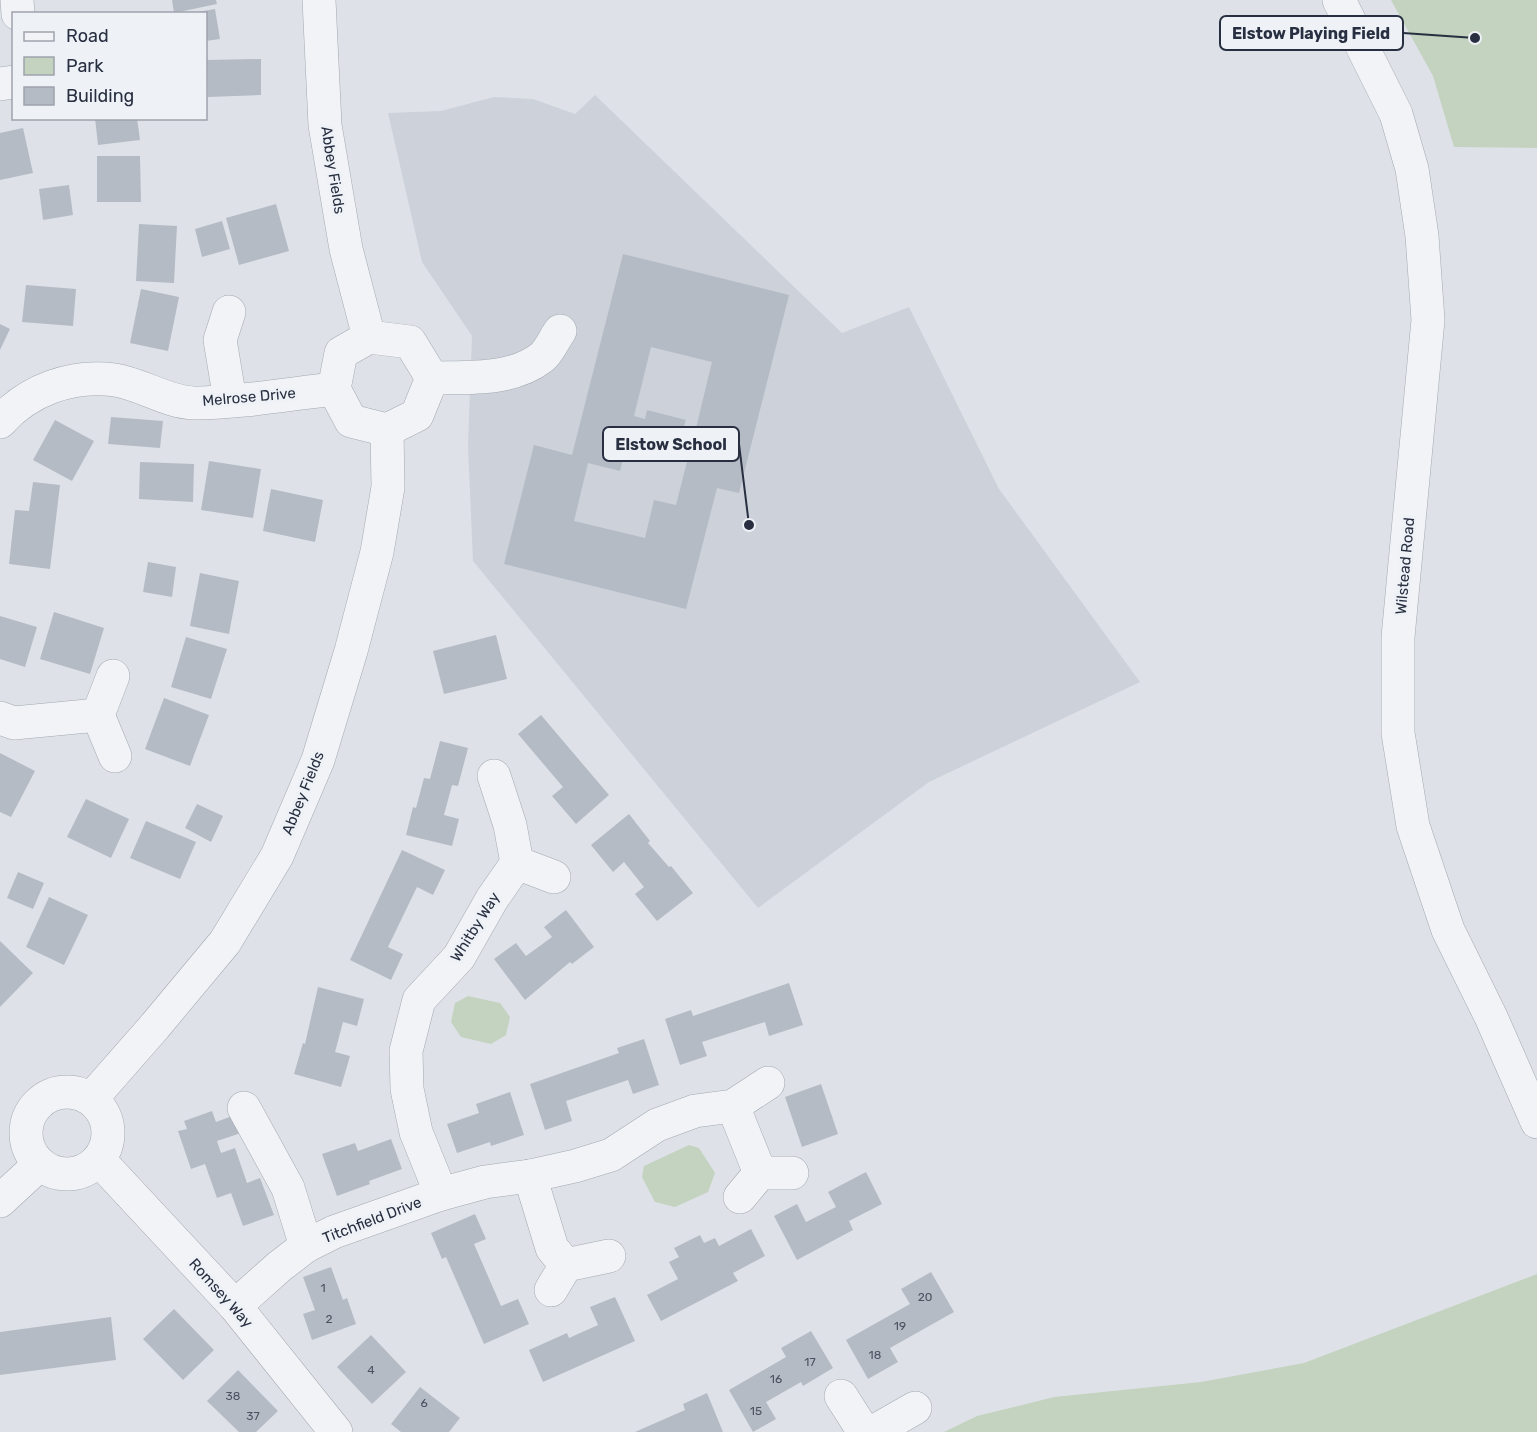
<svg xmlns="http://www.w3.org/2000/svg" width="1537" height="1432" font-family="Rubik,sans-serif">
	<style>
		.built { fill: #ccd1da }
		.green { fill: #c3d3bf }
		.building { fill: #b5bbc5; fill-rule: evenodd }
		.lines { fill: none; stroke-linecap: round; stroke-linejoin: round }
		.minor-casing { stroke: #a3a9b2; stroke-width: 34 }
		.minor { stroke: #f1f3f7; stroke-width: 33 }
		.labels { text-anchor: middle; dominant-baseline: central; stroke-width: 6; stroke-linejoin: round; paint-order: stroke }
		.number-label { font-size: 12px; fill: #4a5261 }
		.street-label { font-size: 15px; fill: #272f40; stroke: #eef1f6 }
		.leader { fill: none; stroke: #272f40; stroke-width: 2 }
		.callout-dot { fill: #272f40; stroke: #eef1f6; stroke-width: 2 }
		.callout { fill: #eef1f6; stroke: #272f40; stroke-width: 2 }
		.callout-label { font-size: 16px; text-anchor: middle; font-weight: bold; fill: #272f40 }
	</style>
	<rect width="100%" height="100%" fill="#dee2e8"/>
	<polygon class="built" points="595,95 842,333 909,307 999,489 1140,682 929,782 758,908 473,561 468,446 472,336 422,262 388,113 441,111 494,97 533,99 575,114"/>
	<g class="green">
		<polygon points="1391,0 1537,0 1537,148 1454,147 1433,76"/>
		<polygon points="468,996 500,1003 510,1017 506,1035 491,1044 461,1037 451,1022 455,1003"/>
		<polygon points="689,1145 699,1148 715,1173 708,1192 675,1207 655,1202 642,1177 644,1166"/>
		<polygon points="1537,1274 1537,1432 944,1432 977,1416 1054,1397 1201,1382 1304,1363"/>
	</g>
	<g class="building">
		<polygon points="172,0 216,0 217,4 174,13"/>
		<polygon points="215,9 220,39 206,41 206,14 198,12"/>
		<polygon points="261,59 261,95 208,97 207,60"/>
		<polygon points="95,118 137,118 140,140 98,145"/>
		<polygon points="23,128 33,173 0,180 0,133"/>
		<polygon points="97,156 140,156 141,202 97,202"/>
		<polygon points="69,185 73,215 43,220 39,189"/>
		<polygon points="276,204 289,251 239,265 226,218"/>
		<polygon points="222,221 230,249 202,257 195,229"/>
		<polygon points="139,224 177,226 174,283 136,281"/>
		<path d="M623,254l166,41 -50,198 -22,-5 -31,121 -182,-45 30,-119 38,10zM651,347l61,15 -17,70 -12,-3 3,-9 -39,-10 -2,9 -11,-3zM629,434l11,3 -1,7 38,9 2,-6 11,3 -14,55 -22,-5 -9,38 -71,-17 14,-58 32,8z"/>
		<polygon points="26,285 76,289 73,326 22,322"/>
		<polygon points="141,289 179,297 168,351 130,343"/>
		<polygon points="0,324 10,329 0,350"/>
		<polygon points="111,417 163,421 160,448 108,444"/>
		<polygon points="55,420 94,441 72,481 33,460"/>
		<polygon points="209,461 261,469 253,518 201,510"/>
		<polygon points="140,462 194,464 193,502 139,499"/>
		<polygon points="33,482 60,485 50,569 9,564 15,510 29,511"/>
		<polygon points="271,489 323,500 315,542 263,531"/>
		<polygon points="148,562 176,567 172,597 143,592"/>
		<polygon points="200,573 239,581 229,634 190,626"/>
		<polygon points="54,612 104,628 90,674 40,659"/>
		<polygon points="0,616 37,627 25,667 0,659"/>
		<polygon points="496,635 507,679 444,694 433,651"/>
		<polygon points="186,637 227,649 211,699 171,687"/>
		<polygon points="164,698 209,715 190,766 145,749"/>
		<polygon points="541,715 609,795 576,824 552,796 563,787 518,734"/>
		<polygon points="440,741 468,748 458,786 452,785 444,815 459,819 452,846 406,835 413,807 416,808 424,778 430,779"/>
		<polygon points="0,753 35,771 11,817 0,812"/>
		<polygon points="86,799 129,819 111,858 67,837"/>
		<polygon points="197,804 223,816 211,842 185,828"/>
		<polygon points="629,814 650,841 648,843 669,867 671,866 693,893 657,921 635,894 644,887 624,862 613,872 591,845"/>
		<polygon points="146,821 196,842 180,879 130,858"/>
		<polygon points="402,850 445,870 433,895 417,887 388,947 403,954 391,980 350,960"/>
		<polygon points="18,872 44,883 33,909 7,898"/>
		<polygon points="49,897 88,915 64,965 26,947"/>
		<polygon points="566,910 594,947 572,964 570,962 525,1000 494,959 516,943 526,956 552,937 544,927"/>
		<polygon points="0,941 33,973 0,1007"/>
		<polygon points="789,983 803,1025 769,1036 765,1022 702,1042 707,1056 680,1065 665,1019 691,1010 693,1016"/>
		<polygon points="318,987 364,999 357,1026 343,1022 335,1052 350,1056 341,1087 294,1074 303,1043 305,1044"/>
		<polygon points="644,1039 659,1085 633,1094 628,1080 566,1101 572,1121 545,1130 530,1084 619,1053 617,1048"/>
		<polygon points="821,1084 838,1134 802,1147 785,1097"/>
		<polygon points="510,1092 524,1135 491,1146 490,1142 457,1153 447,1124 479,1113 476,1104"/>
		<polygon points="212,1111 216,1122 235,1115 241,1133 217,1141 221,1153 235,1148 247,1183 260,1178 274,1215 243,1226 231,1193 217,1198 205,1164 191,1169 178,1131 187,1129 184,1121"/>
		<polygon points="391,1139 402,1169 369,1181 370,1184 337,1196 322,1154 355,1143 358,1151"/>
		<polygon points="866,1172 882,1204 849,1221 853,1230 797,1260 774,1216 797,1204 806,1222 836,1207 828,1192"/>
		<polygon points="475,1214 486,1239 474,1244 501,1306 518,1299 529,1324 484,1344 446,1257 442,1259 431,1233"/>
		<polygon points="751,1229 765,1256 733,1273 738,1281 661,1321 647,1295 678,1279 669,1262 679,1257 674,1248 700,1235 704,1243 715,1238 719,1246"/>
		<polygon points="331,1267 343,1300 347,1298 356,1324 312,1340 303,1314 315,1310 303,1277"/>
		<polygon points="931,1272 954,1312 890,1348 898,1362 868,1379 846,1340 910,1304 901,1289"/>
		<polygon points="615,1297 635,1341 543,1382 529,1350 567,1333 569,1338 598,1325 590,1307"/>
		<polygon points="174,1309 214,1350 183,1380 143,1339"/>
		<polygon points="111,1317 116,1360 0,1375 0,1332"/>
		<polygon points="811,1331 833,1368 803,1386 801,1382 766,1402 776,1419 753,1432 729,1390 786,1357 781,1348"/>
		<polygon points="371,1335 406,1372 372,1404 337,1367"/>
		<polygon points="238,1370 278,1411 256,1432 239,1432 207,1401"/>
		<polygon points="420,1387 460,1418 449,1432 401,1432 391,1424"/>
		<polygon points="707,1393 723,1432 635,1432 685,1410 683,1404"/>
	</g>
	<g class="lines">
		<g class="minor-casing">
			<g id="minor">
				<polyline points="17,0 18,14"/>
				<polyline points="319,0 325,125 346,249 369,337"/>
				<polyline points="1339,0 1396,114 1412,169 1422,236 1428,320 1398,637 1398,733 1413,826 1448,930 1491,1017 1537,1122"/>
				<polyline points="0,84 14,82"/>
				<polyline points="229,312 220,340 230,400"/>
				<polygon points="369,337 410,342 432,378 417,415 387,430 351,421 334,389 341,353"/>
				<path d="M432,378c35,-1 79,3 109,-20 8,-6 13,-19 19,-27"/>
				<path d="M0,422c28,-32 72,-48 115,-42 26,4 52,22 79,23 45,0 95,-9 140,-14"/>
				<polyline points="113,676 98,715 115,756"/>
				<polyline points="0,718 14,723 98,715"/>
				<polyline points="517,863 554,877"/>
				<circle cx="67" cy="1133" r="41"/>
				<polyline points="91,1099 155,1026 225,942 277,856 318,760 351,651 377,552 388,487 387,430"/>
				<polyline points="733,1106 760,1173"/>
				<polyline points="244,1108 288,1188 306,1246"/>
				<polyline points="99,1160 235,1306 336,1432"/>
				<polyline points="530,1176 552,1248 566,1265"/>
				<polyline points="441,1194 416,1132 407,1089 406,1051 419,1000 459,957 492,899 517,863 510,825 494,776"/>
				<polyline points="740,1197 760,1173 792,1173"/>
				<polyline points="0,1201 40,1164"/>
				<polyline points="551,1290 566,1265 609,1256"/>
				<polyline points="235,1306 280,1266 306,1246 334,1232 441,1194 485,1182 530,1176 575,1166 611,1155 657,1125 695,1111 733,1106 768,1083"/>
				<polyline points="841,1396 864,1432"/>
				<polyline points="873,1432 915,1408"/>
			</g>
		</g>
		<use href="#minor" class="minor"/>
	</g>
	<g class="labels">
		<g class="number-label">
			<text x="323" y="1288">1</text>
			<text x="925" y="1297">20</text>
			<text x="329" y="1319">2</text>
			<text x="900" y="1326">19</text>
			<text x="875" y="1355">18</text>
			<text x="810" y="1362">17</text>
			<text x="371" y="1370">4</text>
			<text x="776" y="1379">16</text>
			<text x="233" y="1396">38</text>
			<text x="424" y="1403">6</text>
			<text x="756" y="1411">15</text>
			<text x="253" y="1416">37</text>
		</g>
		<g class="street-label">
			<text transform="translate(333 170) rotate(81)">Abbey Fields</text>
			<text transform="translate(249 397) rotate(-5)">Melrose Drive</text>
			<text transform="translate(1405 566) rotate(-85)">Wilstead Road</text>
			<text transform="translate(303 793) rotate(-68)">Abbey Fields</text>
			<text transform="translate(475 927) rotate(-58)">Whitby Way</text>
			<text transform="translate(372 1220) rotate(-21)">Titchfield Drive</text>
			<text transform="translate(221 1293) rotate(48)">Romsey Way</text>
		</g>
	</g>
	<path class="leader" d="M1475 38L1403 33M749 525L739 444"/>
	<g class="callout-dot">
		<circle cx="1475" cy="38" r="6"/>
		<circle cx="749" cy="525" r="6"/>
	</g>
	<g class="callout">
		<rect x="1220" y="16" width="183" height="34" rx="6"/>
		<rect x="603" y="427" width="136" height="34" rx="6"/>
	</g>
	<g class="callout-label">
		<text x="1311" y="39">Elstow Playing Field</text>
		<text x="671" y="450">Elstow School</text>
	</g>
	<rect x="12" y="12" width="195" height="108" fill="#eef1f6" stroke="#9ea3ad" stroke-width="1.5"/>
	<rect x="24" y="32" width="30" height="9" fill="#f1f3f7" stroke="#9ea3ad" stroke-width="1.5"/>
	<text x="66" y="42" font-size="18" fill="#272f40">Road</text>
	<rect x="24" y="57" width="30" height="18" fill="#c3d3bf" stroke="#9ea3ad" stroke-width="1.5"/>
	<text x="66" y="72" font-size="18" fill="#272f40">Park</text>
	<rect x="24" y="87" width="30" height="18" fill="#b5bbc5" stroke="#9ea3ad" stroke-width="1.5"/>
	<text x="66" y="102" font-size="18" fill="#272f40">Building</text>
</svg>
